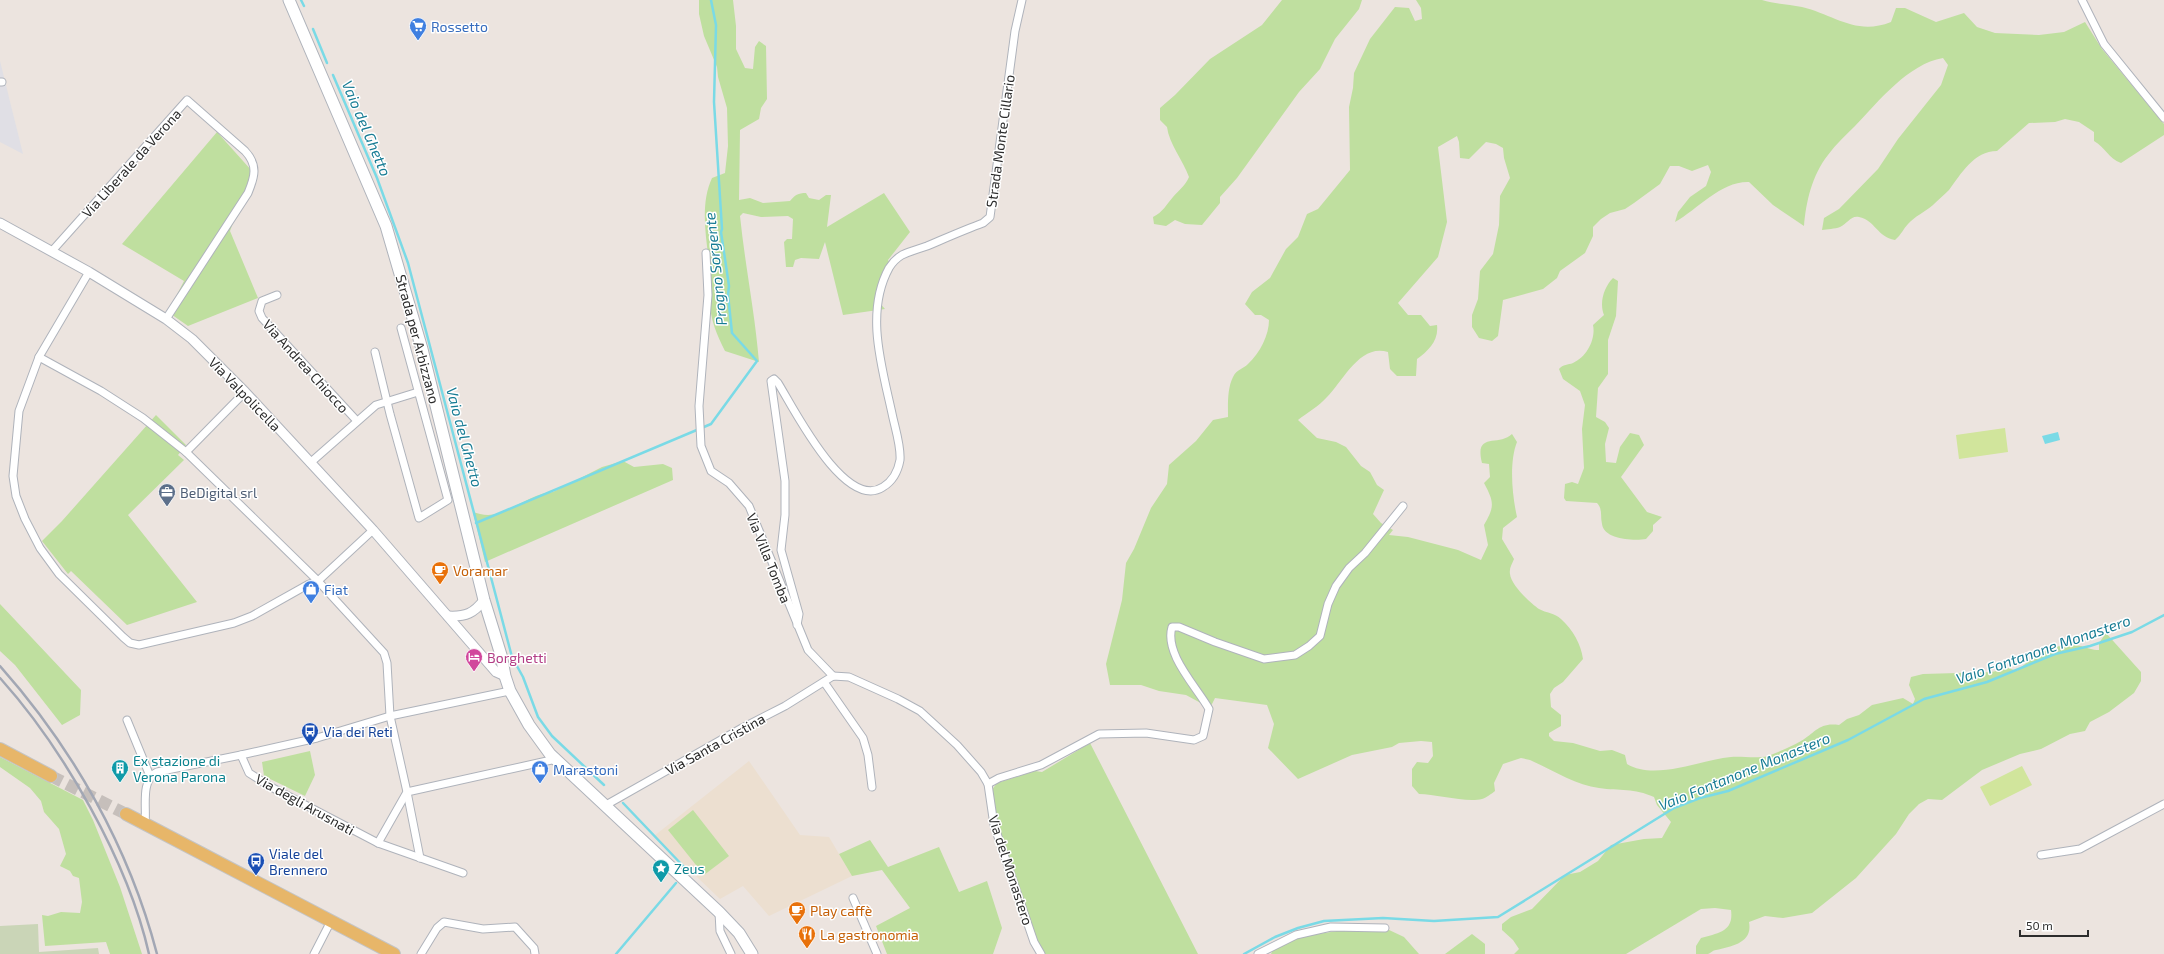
<svg xmlns="http://www.w3.org/2000/svg" width="2164" height="954" font-family="'Exo 2',sans-serif">
	<style>
		.industrial { fill: #e0dfe5 }
		.education { fill: #ecdfd0 }
		.green { fill: #bfdf9f }
		.cemetery { fill: #cad5b7 }
		.pitch { fill: #d1e59c }
		.water { fill: #7adae6 }
		.lines { fill: none; stroke-linecap: round; stroke-linejoin: round }
		.stream { stroke: #7adae6; stroke-width: 2.5 }
		.primary-tunnel { stroke: #c6bfbb; stroke-width: 12; stroke-dasharray: 12 6; stroke-linecap: butt }
		.minor-casing { stroke: #afb3bb; stroke-width: 9 }
		.tertiary-casing { stroke: #afb3bb; stroke-width: 11 }
		.secondary-casing { stroke: #afb3bb; stroke-width: 13 }
		.primary-casing { stroke: #c4c4c4; stroke-width: 14 }
		.minor { stroke: #fff; stroke-width: 7 }
		.tertiary { stroke: #fff; stroke-width: 9 }
		.secondary { stroke: #fff; stroke-width: 11 }
		.primary { stroke: #e7b669; stroke-width: 12 }
		.rail { stroke: #a2a7b4; stroke-width: 2.5 }
		.labels { text-anchor: middle; dominant-baseline: central; stroke-width: 3; stroke-linejoin: round; paint-order: stroke }
		.shop-label { font-size: 14px; fill: #366cbe; stroke: #fff; text-anchor: start }
		.street-label { font-size: 14px; fill: #2c2c2c; stroke: #fff }
		.service-label { font-size: 14px; fill: #4e5e75; stroke: #fff; text-anchor: start }
		.food-label { font-size: 14px; fill: #c56008; stroke: #fff; text-anchor: start }
		.hotel-label { font-size: 14px; fill: #b23c85; stroke: #fff; text-anchor: start }
		.transit-label { font-size: 14px; fill: #164399; stroke: #fff; text-anchor: start }
		.culture-label { font-size: 14px; fill: #0d838f; stroke: #fff; text-anchor: start }
		.water-label { font-size: 15px; font-style: italic; fill: #177c94; stroke: #fff }
	</style>
	<rect width="100%" height="100%" fill="#ece4df"/>
	<polygon class="industrial" points="0,61 23,154 0,142"/>
	<polygon class="education" points="749,761 800,835 829,837 852,876 769,916 743,886 720,899 654,836"/>
	<g class="green">
		<path d="M699,0h34l3,26v23l9,19 8,1 2,-22 4,-6 7,5 1,53 -6,9 -2,11 -19,11 -1,70 11,-2 13,5 27,-2c5,-6 8,-8 16,-8l3,5 10,2 7,-5h5l-4,32 57,-34 26,39 -22,28 5,10 -6,4 -9,27 7,8 -42,6 -18,-73 -6,17 -18,-1 -6,2 -2,7h-7l-2,-25 3,-3h5l1,-20 -5,-3 -27,1 -18,-4 -3,3c5,49 15,97 19,146l-34,-11c-8,-16 -15,-32 -15,-49 0,-11 2,-21 0,-31 -3,-30 -11,-65 2,-93l13,-5 3,-27 -1,-38 -9,-31 -1,-10 -13,-31 -5,-22z"/>
		<path d="M1282,0h80l-3,9 -24,30 -15,30 -21,23 -62,86 -17,19v6l-18,22 -17,-1 -10,-4 -9,6 -12,-2 -1,-7c10,-5 13,-12 20,-20 6,-7 12,-11 16,-20 -6,-17 -20,-33 -22,-50l-7,-7v-12l15,-13 35,-36 52,-34z"/>
		<path d="M1416,0h346c13,4 26,4 40,7 33,8 54,29 89,15l5,-14h9l31,14 28,-9 13,14 18,6 44,2 25,-3 21,-10 17,27 62,75v11l-43,28c-13,-5 -15,-15 -27,-22v-9l-15,-10 -14,-3 -10,3 -26,1 -32,28c-23,0 -36,23 -48,39 -5,5 -11,10 -16,15 -8,7 -18,11 -25,19 -5,5 -6,10 -13,16 -18,-3 -20,-20 -36,-23 -8,-2 -12,7 -19,10 -5,2 -13,2 -18,3l2,-12 15,-9 39,-40 20,-30 43,-54 7,-20 -5,-7c-35,6 -64,43 -88,68 -9,9 -19,18 -27,29 -16,20 -22,47 -24,71l-31,-21 -24,-23c-28,-1 -51,27 -74,40l3,-10 12,-15 16,-11 5,-14 -3,-7 -16,6 -13,-5h-9l-10,18 -26,19 -9,6 -15,4 -9,6 -8,8v9l-8,17 -25,18 -3,7 -14,11 -40,11 -5,36 -6,5 -13,-3 -7,-11v-12l6,-16 2,-28 13,-17 6,-29 1,-29 10,-18 -6,-20 -1,-10 -7,-4 -10,-2 -17,17 -9,-1 -1,-16 -2,-6 -19,11 9,75 -9,35 -40,46 10,12h13l9,11 7,-1c2,16 -9,26 -20,34l-1,17h-19l-7,-7 -2,-17c-28,-9 -45,29 -61,45 -8,9 -20,16 -29,23l19,18 19,4 10,5 15,19 9,6 7,13 7,5 -11,24 8,9 12,7 -4,5 19,2 50,13 23,10 7,-15 -4,-20c11,-19 10,-23 0,-42l6,-6 -1,-13 -7,-1c-8,-32 17,-16 30,-29l5,8c-8,20 -5,53 0,75l-14,11 -1,11 12,20c-2,5 -5,9 -4,15 1,11 20,29 29,35 7,4 16,4 22,10 12,11 20,25 22,40l-20,23 -9,6 -4,6 1,13 10,8v11l-12,7v3l5,5 19,2 27,8 12,-1 13,5 2,9c28,17 73,-4 104,-7 11,-1 26,2 37,-1 10,-4 23,-9 33,-15 14,-8 18,-19 38,-16l8,-6 12,-4 13,-10 31,-7 10,6 2,-5 -6,-14 2,-8 12,-3 69,-2 16,-4 9,3c18,-16 37,-30 64,-25 7,2 11,4 18,4v-7l7,-10 35,39v9l-7,12 -25,19 -19,10 -5,9 -15,3 -29,15 -21,5 -38,16 -40,30 -14,-1 -9,5 -10,10 -13,20 -40,44 -44,35 -29,5 -18,-2 -16,6c4,21 -17,24 -33,28 -3,0 -5,3 -8,4 -3,0 -9,0 -12,0v-8l5,-8c17,-5 33,-6 30,-28l-16,-2 -14,1 -75,45h-112l5,-5 -6,-9 -11,-10v-6l9,-7 21,-8 33,-34 15,-3 18,-11 13,-16 33,-6 18,-1 9,-16 -14,-17 -3,-8c-20,-9 -34,-6 -55,-9 -23,-3 -47,-18 -69,-28l-9,-2 -18,6 -9,19 1,8c-4,3 -9,7 -13,8 -16,4 -46,-5 -63,-5l-7,-8v-17l5,-7 11,1 5,-7 -1,-14 -11,-1 -22,2 -7,4 -40,8 -54,24 -30,-31 6,-24 -7,-19 -52,-7 -5,10 -24,-13 -27,-4 -18,-6h-31l-4,-21 16,-64 4,-37 8,-14 17,-41 16,-24 2,-19 27,-24 17,-21 15,-3c0,-12 -1,-28 5,-40 4,-8 10,-8 15,-13 12,-11 21,-29 21,-44l-8,-5h-6l-10,-11 7,-12 18,-14 16,-29 12,-12 9,-23 11,-5 32,-39 -1,-63 4,-19 1,-15 16,-34 25,-32 14,1 6,13 7,-2 -1,-11z"/>
		<polygon points="217,132 252,171 230,231 258,298 188,326 168,312 184,281 122,244"/>
		<path d="M1613,278l5,3 -2,35 -8,24v34l-10,14 -2,29 9,5 4,6 -4,16 1,18 10,1 4,-16 10,-14 9,2 5,10 -23,32 26,35 15,5 -9,8v6l-7,8c-11,2 -42,1 -44,-15 -2,-8 1,-15 -5,-21l-31,-2 -2,-3 1,-14 7,-2 6,2 6,-16 -2,-39 3,-24 -5,-14 -17,-12 -4,-10c4,-5 9,-4 14,-6 14,-6 23,-24 20,-38l11,-10c-5,-12 0,-28 9,-37z"/>
		<polygon points="156,415 186,445 178,455 184,460 128,515 197,602 127,625 71,571 68,574 42,541 62,521"/>
		<path d="M623,461l11,6 29,-3 9,4 1,12 -188,82 -12,-50c4,1 10,3 15,3 19,0 43,-22 65,-23l49,-25z"/>
		<polygon points="0,604 81,690 80,715 62,725 15,665 0,651"/>
		<polygon points="1090,743 1198,954 1040,954 998,835 991,791 997,783 1035,771 1042,772"/>
		<polygon points="310,751 315,775 305,796 264,776 262,762"/>
		<polygon points="0,757 83,800 93,820 120,887 142,954 110,954 106,942 45,946 42,915 48,916 61,912 80,913 82,902 79,878 73,876 70,871 60,866 66,854 59,829 44,812 41,801 30,788 0,767"/>
		<polygon points="693,810 729,856 704,875 668,830"/>
		<polygon points="870,840 888,867 939,847 959,892 987,881 1002,928 993,954 887,954 876,926 910,908 882,870 852,876 839,854"/>
		<path d="M1344,929h43l17,8 15,17h-148l5,-11c21,-10 45,-7 68,-14z"/>
		<polygon points="1472,934 1485,944 1485,954 1445,954"/>
	</g>
	<polygon class="cemetery" points="38,924 39,952 98,948 99,954 0,954 0,926"/>
	<g class="pitch">
		<polygon points="2005,428 2008,452 1959,459 1956,435"/>
		<polygon points="2022,766 2032,785 1990,806 1980,787"/>
	</g>
	<polygon class="water" points="2058,432 2060,440 2045,444 2042,436"/>
	<g class="lines">
		<g class="stream">
			<polyline points="301,0 304,6"/>
			<polyline points="313,29 327,63"/>
			<polyline points="333,75 377,178 408,263 512,657 523,677 538,717 552,736 604,785"/>
			<polyline points="476,523 711,424 757,361 732,333 728,295 729,286 721,232 722,229 714,102 716,25 711,0"/>
			<polyline points="623,803 685,868"/>
			<polyline points="616,954 676,883"/>
			<polyline points="1244,954 1275,937 1298,928 1324,921 1383,918 1434,921 1498,917 1674,808 1700,798 1728,791 1848,740 1924,699 1987,682 2055,654 2090,646 2132,632 2164,615"/>
		</g>
		<polyline class="primary-tunnel" points="51,776 126,814"/>
		<g class="minor-casing">
			<g id="minor">
				<polyline points="2082,0 2104,44 2164,118"/>
				<polyline points="0,82 2,82"/>
				<path d="M52,251l135,-151 58,51c13,14 10,25 3,42l-82,126"/>
				<polyline points="706,253 708,295 699,406 701,446 711,471 729,483 749,506 808,650 833,676"/>
				<polyline points="89,272 39,357 19,411 13,476 16,496 25,519 40,548 59,574 123,637 130,643 139,645 234,623 252,616 309,584 318,581 373,530"/>
				<polyline points="277,295 262,301 259,311 262,318 357,421"/>
				<polyline points="375,352 390,414 419,518 448,500 401,328"/>
				<polyline points="39,357 101,391 143,418 186,452 318,581 384,653 387,663 390,716 407,792 378,843"/>
				<polyline points="186,452 245,392"/>
				<polyline points="310,463 376,405 418,392"/>
				<path d="M797,625l2,-11 -18,-64 4,-35v-34l-14,-100 3,-2 4,4c15,24 67,129 105,104 10,-6 15,-16 17,-27 1,-13 -4,-29 -7,-42 -10,-48 -29,-104 -4,-150 3,-5 8,-10 13,-13 8,-4 17,-6 25,-9 19,-8 37,-16 56,-23l7,-6 25,-186 7,-31"/>
				<polyline points="824,682 863,738 868,755 872,787"/>
				<polyline points="127,720 150,776"/>
				<polyline points="241,755 249,773 271,787 378,843 463,873"/>
				<path d="M988,784l11,-6 42,-13 58,-31 47,-1 48,7 9,-4 6,-27c-13,-23 -45,-55 -37,-82h7l36,15 49,17 31,-4 14,-9 11,-10 8,-32 8,-18 13,-18 16,-15 38,-47"/>
				<polyline points="606,805 742,728 785,706 833,676 849,677 898,699 920,711 957,745 981,772 988,784 994,825 1034,942 1041,954"/>
				<path d="M145,824c2,-16 -5,-44 12,-52l84,-17 76,-17 73,-22 120,-25"/>
				<polyline points="2041,855 2080,849 2164,804"/>
				<polyline points="420,858 407,792 556,759"/>
				<polyline points="853,898 877,954"/>
				<polyline points="719,912 720,931 731,954"/>
				<polyline points="314,954 331,921"/>
				<polyline points="421,954 437,928 444,922 483,929 515,927 534,948 535,954"/>
				<polyline points="1258,954 1296,935 1331,927 1385,928"/>
			</g>
		</g>
		<g class="tertiary-casing">
			<g id="tertiary">
				<polyline points="0,223 89,272 166,319 192,339 245,392 373,530 496,672 505,676"/>
				<path d="M448,616c18,1 26,-3 36,-16"/>
			</g>
		</g>
		<g class="secondary-casing">
			<polyline id="secondary" points="289,0 386,226 422,349 484,600 501,655 505,676 510,691 529,725 550,754 719,912 739,933 752,954"/>
		</g>
		<g class="primary-casing">
			<g id="primary">
				<polyline points="0,749 51,776"/>
				<polyline points="126,814 394,954"/>
			</g>
		</g>
		<use href="#minor" class="minor"/>
		<use href="#tertiary" class="tertiary"/>
		<use href="#secondary" class="secondary"/>
		<use href="#primary" class="primary"/>
		<g class="rail">
			<path d="M0,666c73,82 129,181 157,288"/>
			<path d="M0,678c63,70 128,183 149,276"/>
		</g>
	</g>
	<defs>
		<g id="supermarket-pin" transform="scale(0.9)"><path d="M0 17L-7.5 6A9.5 9.5 0 1 1 7.5 6Z" fill="#3f7fe0" stroke="#fff"/><path d="M-6-5.5h2.5l.6 2H6L4.5 2H-2.5L-4.4-4H-6ZM-1.5 3.2a1.3 1.3 0 1 0 .1 0ZM3 3.2a1.3 1.3 0 1 0 .1 0Z" fill="#fff"/></g>
		<g id="office-pin" transform="scale(0.9)"><path d="M0 17L-7.5 6A9.5 9.5 0 1 1 7.5 6Z" fill="#5c6f8a" stroke="#fff"/><path d="M-6-3h4V-5.5h4V-3h4V5H-6ZM-1-4.5V-3h2v-1.5ZM-6 0V1H6V0Z" fill="#fff"/></g>
		<g id="cafe-pin" transform="scale(0.9)"><path d="M0 17L-7.5 6A9.5 9.5 0 1 1 7.5 6Z" fill="#e8710a" stroke="#fff"/><path d="M-5.5-4.5H6V0H3Q3 3.5 0 3.5H-2.5Q-5.5 3.5-5.5 0ZM3-3.2v2h1.7v-2ZM-6 4.5H4V6H-6Z" fill="#fff"/></g>
		<g id="shop-pin" transform="scale(0.9)"><path d="M0 17L-7.5 6A9.5 9.5 0 1 1 7.5 6Z" fill="#3f7fe0" stroke="#fff"/><path d="M-5-2.5h2.3a2.7 3.5 0 0 1 5.4 0H5L5.5 6h-11ZM-1.5-2.5h3a1.5 2.3 0 0 0-3 0Z" fill="#fff"/></g>
		<g id="hotel-pin" transform="scale(0.9)"><path d="M0 17L-7.5 6A9.5 9.5 0 1 1 7.5 6Z" fill="#d1479c" stroke="#fff"/><path d="M-6-4.5h1.5V1H6V5H4.5V3h-9V5H-6ZM-4 0a1.8 1.8 0 1 1 3.6 0ZM.5 0V-2.5h3Q6-2.5 6 0Z" fill="#fff"/></g>
		<g id="bus-pin" transform="scale(0.9)"><path d="M0 17L-7.5 6A9.5 9.5 0 1 1 7.5 6Z" fill="#1a4fb4" stroke="#fff"/><path d="M-5-6H5V4H4V6H2V4H-2V6H-4V4H-5ZM-3.5-4V0h7V-4ZM-3.5 1.2v1.5H-2V1.2ZM2 1.2v1.5H3.5V1.2Z" fill="#fff"/></g>
		<g id="building-pin" transform="scale(0.9)"><path d="M0 17L-7.5 6A9.5 9.5 0 1 1 7.5 6Z" fill="#0f9aa8" stroke="#fff"/><path d="M-4-6H4V6H1V3H-1V6H-4ZM-2.5-4.3h1.7v1.8h-1.7ZM.8-4.3h1.7v1.8H.8ZM-2.5-1h1.7V.8h-1.7ZM.8-1h1.7V.8H.8Z" fill="#fff"/></g>
		<g id="sight-pin" transform="scale(0.9)"><path d="M0 17L-7.5 6A9.5 9.5 0 1 1 7.5 6Z" fill="#0f9aa8" stroke="#fff"/><path d="M0-6L1.8-2.2L6-1.7L2.9 1.2L3.7 5.4L0 3.3L-3.7 5.4L-2.9 1.2L-6-1.7L-1.8-2.2Z" fill="#fff"/></g>
		<g id="restaurant-pin" transform="scale(0.9)"><path d="M0 17L-7.5 6A9.5 9.5 0 1 1 7.5 6Z" fill="#e8710a" stroke="#fff"/><path d="M-5-6h1v4h1v-4h1v4h1v-4h1v5L-1.5 .5V6h-2V.5L-5-1ZM5-6V6H3V1.5H1.5Q1.5-4 5-6Z" fill="#fff"/></g>
	</defs>
	<g fill-rule="evenodd">
		<use href="#supermarket-pin" x="418" y="26"/>
		<use href="#office-pin" x="167" y="492"/>
		<use href="#cafe-pin" x="440" y="570"/>
		<use href="#shop-pin" x="311" y="589"/>
		<use href="#hotel-pin" x="474" y="657"/>
		<use href="#bus-pin" x="310" y="731"/>
		<use href="#building-pin" x="120" y="768"/>
		<use href="#shop-pin" x="540" y="769"/>
		<use href="#bus-pin" x="256" y="861"/>
		<use href="#sight-pin" x="661" y="868"/>
		<use href="#cafe-pin" x="797" y="910"/>
		<use href="#restaurant-pin" x="807" y="934"/>
	</g>
	<g class="labels">
		<g class="shop-label">
			<text x="431" y="26">Rossetto</text>
			<text x="324" y="589">Fiat</text>
			<text x="553" y="769">Marastoni</text>
		</g>
		<g class="street-label">
			<text transform="translate(1000 141) rotate(-82)">Strada Monte Cillario</text>
			<text transform="translate(131 163) rotate(-48)">Via Liberale da Verona</text>
			<text transform="translate(418 339) rotate(75)">Strada per Arbizzano</text>
			<text transform="translate(306 366) rotate(48)">Via Andrea Chiocco</text>
			<text transform="translate(245 394) rotate(46)">Via Valpolicella</text>
			<text transform="translate(769 558) rotate(68)">Via Villa Tomba</text>
			<text transform="translate(715 744) rotate(-29)">Via Santa Cristina</text>
			<text transform="translate(305 804) rotate(29)">Via degli Arusnati</text>
			<text transform="translate(1011 870) rotate(72)">Via del Monastero</text>
		</g>
		<g class="service-label">
			<text x="180" y="492">BeDigital srl</text>
		</g>
		<g class="food-label">
			<text x="453" y="570">Voramar</text>
			<text x="810" y="910">Play caffè</text>
			<text x="820" y="934">La gastronomia</text>
		</g>
		<g class="hotel-label">
			<text x="487" y="657">Borghetti</text>
		</g>
		<g class="transit-label">
			<text x="323" y="731">Via dei Reti</text>
			<text x="269" y="853">Viale del<tspan x="269" dy="16">Brennero</tspan></text>
		</g>
		<g class="culture-label">
			<text x="133" y="760">Ex stazione di<tspan x="133" dy="16">Verona Parona</tspan></text>
			<text x="674" y="868">Zeus</text>
		</g>
		<g class="water-label">
			<text transform="translate(367 128) rotate(67)">Vaio del Ghetto</text>
			<text transform="translate(715 269) rotate(-96)">Progno Sorgente</text>
			<text transform="translate(465 437) rotate(75)">Vaio del Ghetto</text>
			<text transform="translate(2043 649) rotate(-19)">Vaio Fontanone Monastero</text>
			<text transform="translate(1744 771) rotate(-22)">Vaio Fontanone Monastero</text>
		</g>
	</g>
	<path d="M2020 930v6h68v-6" fill="none" stroke="#2c2c2c" stroke-width="2"/>
	<text x="2026" y="930" font-size="12" fill="#2c2c2c" stroke="#ffffff" stroke-width="3" paint-order="stroke">50 m</text>
</svg>
